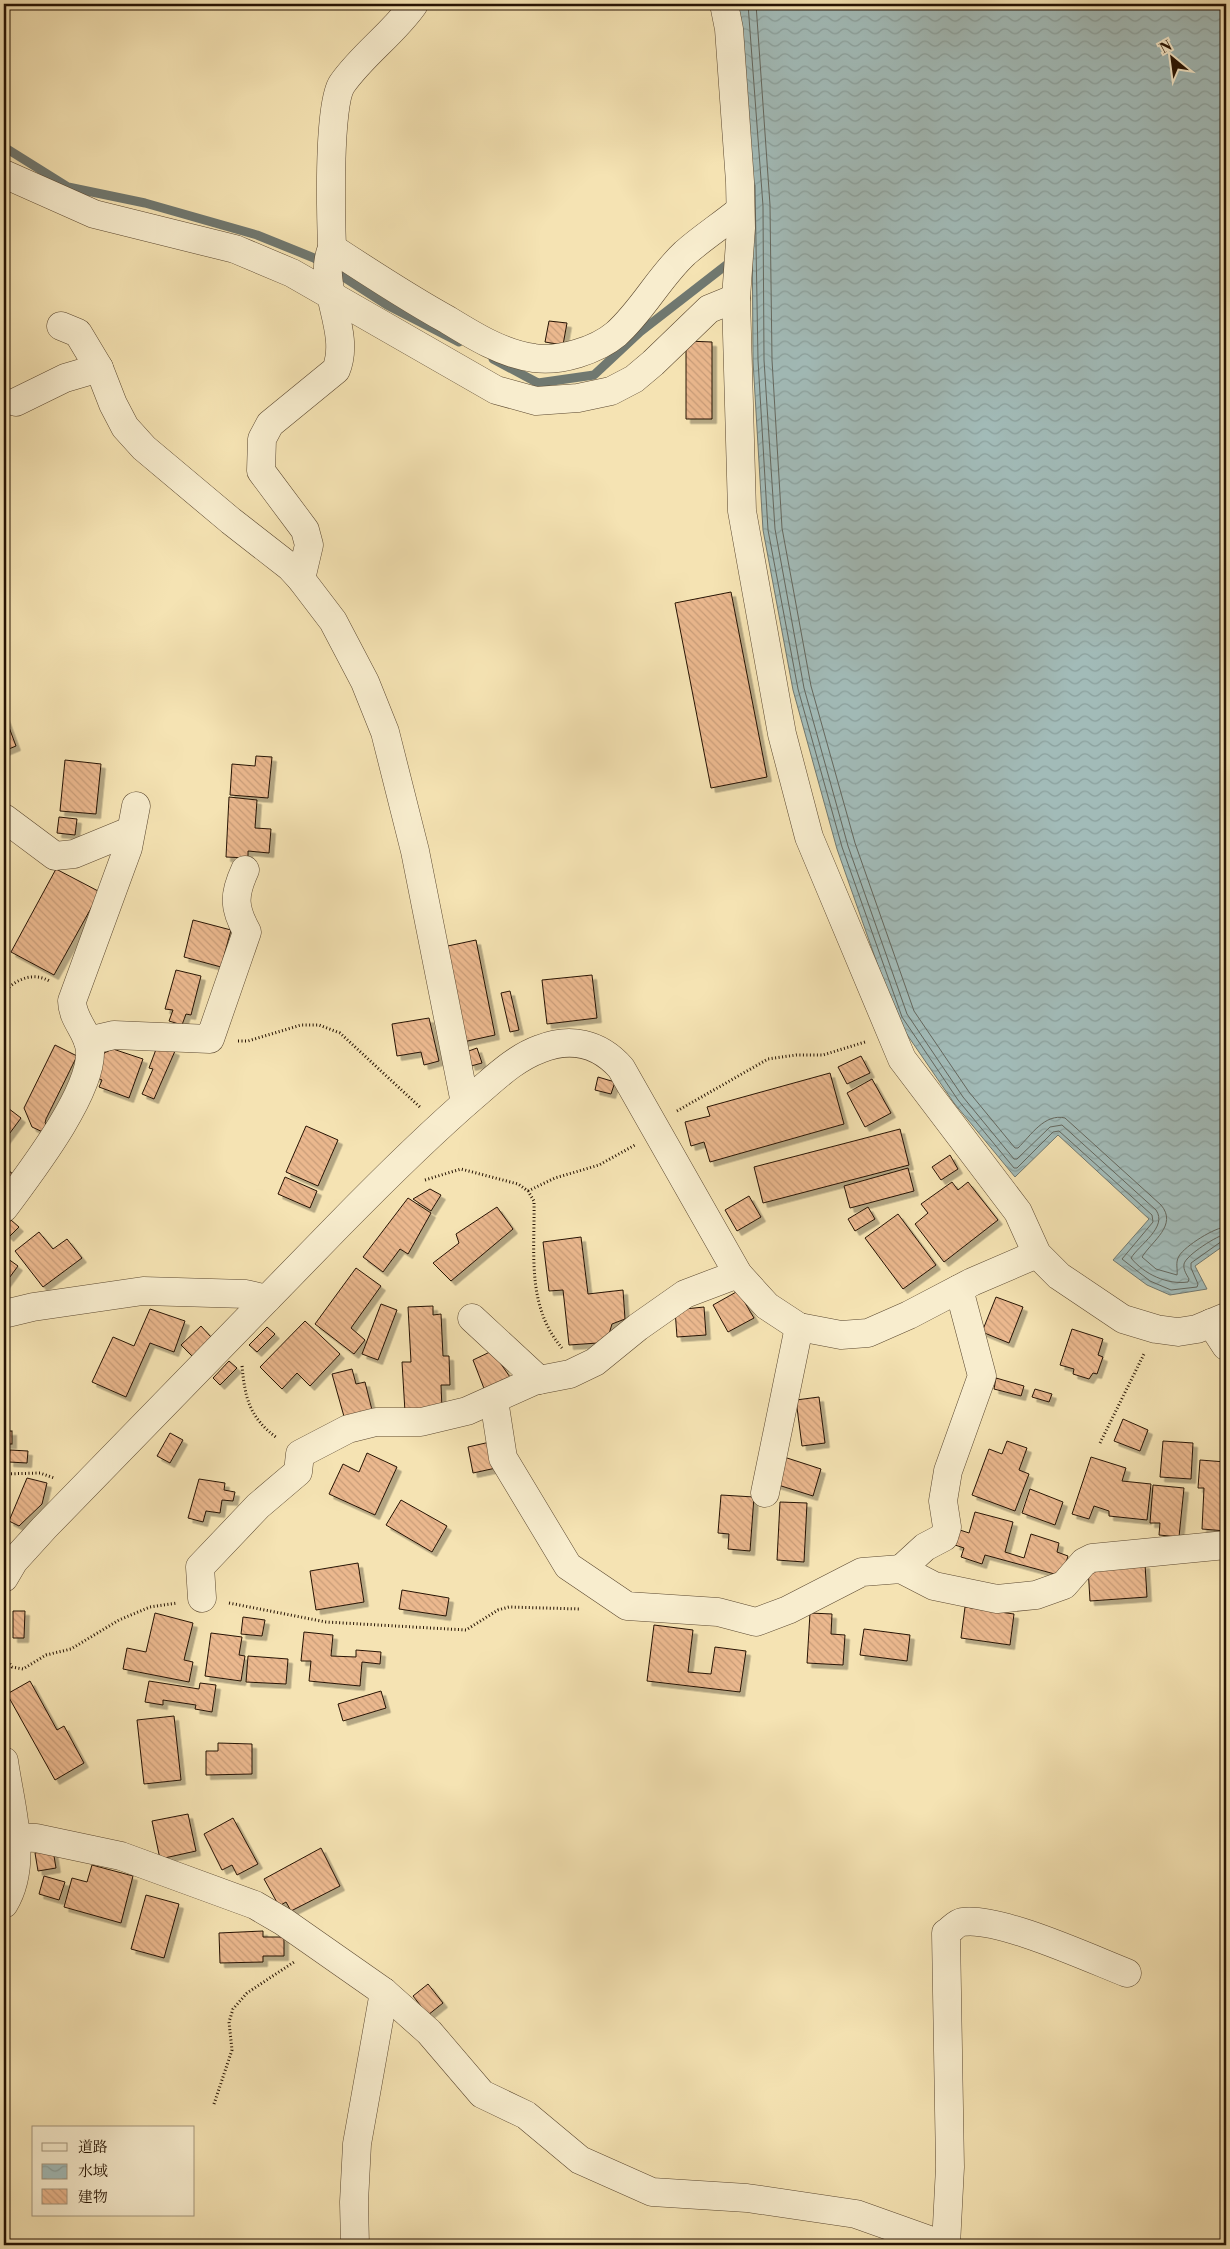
<svg xmlns="http://www.w3.org/2000/svg" width="1230" height="2249" font-family="'Libre Bodoni','Noto Serif JP',serif">
	<style>
		.water { fill: url(#water-waves); stroke: #707870 }
		.lines { fill: none; stroke-linecap: round; stroke-linejoin: round }
		.shore { stroke: #64675e; stroke-width: 1 }
		.stream { stroke: #707870; stroke-width: 9 }
		.building { fill: url(#building-back-hatch); stroke: #261303; filter: url(#shadow) }
		.minor-casing { stroke: #5a472f; stroke-width: 29 }
		.path { stroke: #261303; stroke-width: 3; stroke-dasharray: 1 2.5; stroke-linecap: butt }
		.minor { stroke: #f8edce; stroke-width: 28 }
	</style>
	<defs>
		<pattern id="water-waves" width="16" height="10" patternUnits="userSpaceOnUse" patternTransform="scale(1.25)"><rect width="16" height="10" fill="#a2bbb8"/><path d="M0 5q4-4 8 0t8 0" fill="none" stroke="#8ba09d"/></pattern>
		<pattern id="building-back-hatch" width="6" height="6" patternUnits="userSpaceOnUse" patternTransform="scale(1.25)"><rect width="6" height="6" fill="#ebb88e"/><path d="M-1 5l2 2M0 0l6 6M5-1l2 2" fill="none" stroke="#c99d79"/></pattern>
		<filter id="shadow"><feDropShadow dx="4.5" dy="4.5" stdDeviation="0" flood-color="#0004"/></filter>
	</defs>
	<rect width="100%" height="100%" fill="#f5e3b3"/>
	<filter id="stains"><feTurbulence type="fractalNoise" baseFrequency=".004" numOctaves="4"/><feColorMatrix values="0 0 0 0 .2 0 0 0 0 .09 0 0 0 0 .02 0 0 0 .5 -.17"/></filter>
	<radialGradient id="worn" r=".72"><stop offset=".6" stop-color="#630" stop-opacity="0"/><stop offset="1" stop-color="#630" stop-opacity=".3"/></radialGradient>
	<polygon class="water" points="737,4 1226,4 1226,1244 1195,1266 1207,1289 1170,1295 1147,1285 1113,1260 1149,1219 1058,1135 1015,1177 954,1103 897,1020 837,849 793,690 763,530 753,361 752,206"/>
	<g class="lines">
		<g class="shore">
			<path d="M748,4l15,202 1,154 11,169 29,159 44,158 59,168 56,83 51,62h3l33,-32 12,-2 94,85c12,17 -17,35 -25,48 13,16 36,27 57,24l1,-3c-2,-4 -6,-9 -5,-15 2,-9 34,-29 42,-30"/>
			<path d="M756,4l14,201 2,155 10,168 29,158 44,157 59,168 55,81 46,56h3c13,-13 27,-35 47,-30l96,87c17,20 -9,36 -19,52l14,12 21,6c1,-6 -2,-12 2,-19 6,-10 36,-29 47,-29"/>
			<polyline points="755,185 758,360 768,530 798,689 842,847 902,1017 958,1100 1014,1168 1017,1168 1053,1132 1059,1131 1152,1215 1153,1222 1122,1259 1150,1281 1171,1290 1197,1287 1198,1284 1191,1268 1191,1263 1222,1241 1226,1240"/>
		</g>
		<g class="stream">
			<polyline points="4,147 68,187 145,203 257,235 314,258 387,305 459,342"/>
			<polyline points="493,359 538,383 594,375 640,332 734,259"/>
		</g>
	</g>
	<g class="building">
		<polygon points="549,321 567,323 563,345 545,342"/>
		<polygon points="686,341 712,342 712,419 686,419"/>
		<polygon points="731,592 767,777 711,788 675,603"/>
		<polygon points="4,714 16,746 4,751"/>
		<polygon points="256,756 272,757 268,798 230,795 232,764 255,766"/>
		<polygon points="65,760 101,764 96,814 60,811"/>
		<polygon points="229,797 257,800 255,828 271,829 269,853 248,851 248,858 226,857"/>
		<polygon points="59,817 77,819 75,835 57,833"/>
		<polygon points="56,869 100,892 54,975 11,952"/>
		<polygon points="193,920 231,930 221,967 184,957"/>
		<polygon points="476,940 495,1035 463,1042 443,947"/>
		<polygon points="176,970 201,976 191,1015 186,1014 182,1025 169,1021 173,1010 165,1009"/>
		<polygon points="592,975 597,1018 547,1024 542,980"/>
		<polygon points="510,991 519,1030 510,1032 501,993"/>
		<polygon points="429,1018 439,1061 424,1065 421,1052 397,1056 392,1024"/>
		<polygon points="158,1044 175,1051 154,1099 142,1094 153,1069 149,1068"/>
		<polygon points="55,1045 77,1056 46,1119 45,1123 50,1128 45,1133 32,1127 24,1108"/>
		<polygon points="477,1048 482,1063 471,1066 466,1052"/>
		<polygon points="113,1049 143,1059 129,1098 99,1087 102,1080 95,1077 104,1053"/>
		<polygon points="861,1056 870,1073 847,1084 838,1067"/>
		<polygon points="830,1073 844,1124 710,1162 704,1142 691,1146 685,1122 710,1116 707,1107"/>
		<polygon points="598,1077 615,1082 611,1094 595,1090"/>
		<polygon points="872,1079 891,1113 865,1127 847,1093"/>
		<polygon points="4,1105 21,1118 4,1141"/>
		<polygon points="306,1126 338,1140 318,1186 286,1172"/>
		<polygon points="900,1129 909,1165 763,1203 754,1167"/>
		<polygon points="950,1155 958,1169 941,1180 932,1167"/>
		<polygon points="4,1167 13,1174 4,1186"/>
		<polygon points="908,1168 914,1191 850,1208 844,1186"/>
		<polygon points="285,1177 317,1191 310,1208 278,1194"/>
		<polygon points="952,1182 958,1190 968,1182 998,1220 944,1262 915,1224 928,1213 921,1204"/>
		<polygon points="430,1189 441,1195 431,1211 413,1199"/>
		<polygon points="749,1196 761,1217 737,1231 725,1210"/>
		<polygon points="408,1198 431,1213 408,1254 400,1249 383,1272 363,1257"/>
		<polygon points="497,1207 513,1229 451,1281 433,1263 459,1243 456,1234"/>
		<polygon points="868,1207 875,1219 855,1231 848,1219"/>
		<polygon points="898,1214 936,1265 903,1289 865,1238"/>
		<polygon points="11,1220 19,1227 9,1237 4,1232 4,1229"/>
		<polygon points="39,1232 53,1249 67,1239 82,1258 43,1287 15,1251"/>
		<polygon points="581,1237 588,1294 623,1290 625,1319 612,1324 609,1334 598,1343 569,1345 563,1290 549,1291 543,1242"/>
		<polygon points="4,1256 18,1266 4,1285"/>
		<polygon points="356,1268 381,1286 351,1328 365,1340 354,1354 315,1324"/>
		<polygon points="738,1291 754,1318 728,1332 713,1305"/>
		<polygon points="996,1297 1023,1307 1009,1343 982,1332"/>
		<polygon points="381,1304 397,1310 378,1360 362,1354"/>
		<polygon points="433,1306 433,1315 441,1314 443,1356 449,1356 450,1385 441,1385 442,1409 405,1412 402,1362 411,1362 408,1307"/>
		<polygon points="704,1307 706,1335 677,1337 675,1310"/>
		<polygon points="150,1309 185,1321 174,1352 150,1343 126,1397 92,1382 113,1337 134,1346"/>
		<polygon points="305,1321 340,1354 310,1386 297,1373 282,1389 260,1367"/>
		<polygon points="201,1326 211,1337 192,1356 181,1345"/>
		<polygon points="267,1327 275,1334 257,1352 249,1345"/>
		<polygon points="1072,1329 1103,1339 1098,1355 1103,1357 1097,1374 1093,1373 1089,1379 1073,1374 1074,1369 1060,1365"/>
		<polygon points="492,1351 512,1380 485,1391 473,1360"/>
		<polygon points="229,1361 237,1368 220,1385 213,1378"/>
		<polygon points="352,1369 356,1384 365,1382 373,1414 345,1420 332,1374"/>
		<polygon points="996,1378 1024,1386 1021,1396 994,1389"/>
		<polygon points="1035,1389 1052,1394 1049,1402 1032,1397"/>
		<polygon points="819,1397 825,1443 802,1446 796,1400"/>
		<polygon points="1123,1419 1148,1430 1140,1451 1114,1441"/>
		<rect x="4" y="1431" width="8" height="13"/>
		<polygon points="170,1433 183,1440 170,1463 157,1456"/>
		<polygon points="1007,1441 1027,1448 1019,1470 1029,1474 1015,1511 972,1495 989,1449 1002,1454"/>
		<polygon points="1163,1441 1193,1443 1191,1479 1160,1477"/>
		<polygon points="490,1442 496,1468 473,1473 468,1447"/>
		<polygon points="10,1450 28,1451 27,1463 9,1462"/>
		<polygon points="367,1453 397,1467 375,1515 329,1494 343,1464 359,1472"/>
		<polygon points="784,1457 821,1469 813,1496 775,1484"/>
		<polygon points="1091,1457 1126,1468 1122,1481 1151,1484 1147,1520 1109,1516 1109,1511 1094,1506 1089,1519 1072,1514"/>
		<polygon points="1200,1460 1226,1462 1226,1531 1202,1529 1204,1488 1198,1488"/>
		<polygon points="27,1478 47,1483 42,1504 19,1526 9,1521"/>
		<polygon points="199,1479 225,1483 224,1490 235,1492 233,1501 222,1500 220,1513 206,1511 203,1522 188,1518"/>
		<polygon points="1153,1485 1184,1488 1179,1537 1159,1535 1160,1523 1150,1523"/>
		<polygon points="1030,1489 1063,1502 1055,1525 1022,1513"/>
		<polygon points="721,1495 754,1497 750,1551 728,1549 729,1534 718,1533"/>
		<polygon points="401,1500 447,1526 432,1552 386,1525"/>
		<polygon points="780,1502 807,1503 804,1562 777,1560"/>
		<polygon points="975,1512 1013,1522 1005,1552 1024,1558 1031,1534 1059,1543 1057,1552 1068,1556 1062,1576 985,1555 982,1564 961,1557 964,1548 955,1545 960,1530 969,1533"/>
		<polygon points="358,1563 364,1602 316,1610 310,1571"/>
		<polygon points="1145,1564 1147,1597 1090,1601 1088,1567"/>
		<polygon points="402,1590 449,1598 446,1616 399,1609"/>
		<polygon points="965,1607 1014,1614 1010,1645 961,1638"/>
		<polygon points="13,1611 25,1611 24,1638 13,1638"/>
		<polygon points="155,1613 193,1623 184,1660 193,1662 189,1682 123,1669 127,1648 146,1652"/>
		<polygon points="810,1613 832,1614 831,1634 845,1635 843,1665 807,1663"/>
		<polygon points="243,1617 265,1620 262,1636 241,1634"/>
		<polygon points="654,1625 693,1630 688,1672 711,1674 715,1647 746,1651 740,1692 647,1681"/>
		<polygon points="864,1629 910,1635 907,1661 860,1655"/>
		<polygon points="304,1632 333,1635 331,1656 356,1657 356,1650 381,1652 380,1664 362,1662 360,1686 309,1681 311,1661 301,1661"/>
		<polygon points="211,1633 242,1637 239,1655 245,1656 241,1681 205,1676"/>
		<polygon points="248,1656 288,1659 286,1684 246,1682"/>
		<polygon points="30,1681 57,1730 64,1726 84,1763 55,1780 7,1694"/>
		<polygon points="149,1681 199,1689 200,1683 216,1685 212,1712 195,1709 196,1705 163,1700 163,1705 145,1702"/>
		<polygon points="381,1691 386,1708 343,1721 338,1704"/>
		<polygon points="174,1716 181,1780 144,1784 137,1720"/>
		<polygon points="218,1743 252,1744 252,1774 206,1775 206,1751 218,1751"/>
		<polygon points="188,1814 196,1851 160,1859 152,1821"/>
		<polygon points="233,1818 258,1864 237,1875 232,1865 222,1870 204,1834"/>
		<polygon points="321,1848 340,1886 291,1911 286,1902 279,1906 264,1879"/>
		<polygon points="53,1850 56,1868 38,1871 35,1853"/>
		<polygon points="92,1865 133,1876 121,1923 64,1907 72,1878 87,1882"/>
		<polygon points="44,1876 65,1882 59,1900 39,1894"/>
		<polygon points="146,1895 179,1904 164,1958 131,1949"/>
		<polygon points="263,1931 263,1937 284,1937 284,1956 263,1956 263,1962 220,1963 219,1933"/>
		<polygon points="428,1984 443,2003 428,2015 413,1996"/>
	</g>
	<g class="lines">
		<g class="minor-casing">
			<g id="minor">
				<polyline points="724,4 729,29 740,182 741,228 736,298 742,511 782,734 809,837 902,1059 1018,1212 1037,1254 1059,1276 1123,1319 1156,1329 1178,1332 1197,1329 1226,1317"/>
				<polyline points="4,174 94,214 235,249 292,273 496,390 536,401 578,398 611,391 634,379 653,363 709,309 736,298"/>
				<path d="M332,248c38,25 76,50 116,72 26,16 55,34 86,38 26,4 63,-8 82,-24 27,-24 43,-57 69,-81 17,-15 37,-28 54,-42"/>
				<polyline points="61,326 78,333 99,368 113,404 125,427 144,448 231,521 290,567 301,579 333,621 365,682 385,732 415,851 465,1103"/>
				<polyline points="16,402 65,378 99,368"/>
				<path d="M301,579l8,-34 -4,-15 -44,-59 1,-32 8,-15 66,-54c16,-39 -20,-85 -4,-122 -1,-30 -4,-144 10,-164 21,-30 52,-51 72,-80"/>
				<polyline points="4,818 55,856 74,854 130,831"/>
				<path d="M88,1041l26,-6 96,4 37,-107c-13,-24 -14,-36 -2,-62"/>
				<path d="M4,1208c25,-34 88,-115 86,-157 -1,-19 -18,-31 -18,-50l56,-153 8,-42"/>
				<polyline points="4,1314 33,1307 143,1291 246,1294 267,1299"/>
				<polyline points="472,1318 539,1380"/>
				<polyline points="1211,1323 1226,1346"/>
				<polyline points="494,1400 503,1458 568,1566 627,1606 718,1612 756,1622 788,1610 862,1572 901,1569 934,1586 997,1599 1036,1595 1064,1585 1084,1562 1092,1558 1226,1545"/>
				<polyline points="765,1493 799,1327"/>
				<polyline points="901,1569 925,1547 944,1537 947,1527 943,1501 948,1471 982,1376 959,1289"/>
				<path d="M4,1578l10,-17 30,-33c98,-100 196,-200 293,-301 45,-46 90,-91 139,-133 19,-16 39,-36 64,-45 30,-12 59,-6 81,19l117,206 29,32 32,21 42,8 27,-2 41,-18 63,-33 65,-28"/>
				<polyline points="202,1598 200,1567 258,1506 298,1472 300,1454 348,1429 376,1422 421,1422 467,1411 534,1381 570,1374 595,1362 638,1327 685,1294 738,1274"/>
				<path d="M4,1761c6,44 25,102 0,143"/>
				<polyline points="15,1837 36,1838 121,1856 255,1905 284,1922 384,1992 429,2032 482,2094 526,2115 580,2160 652,2192 747,2198 856,2214 943,2245"/>
				<polyline points="355,2245 354,2202 357,2144 384,1992"/>
				<path d="M946,2245l4,-78 -4,-234c5,-3 10,-10 16,-11 36,-6 129,37 165,51"/>
			</g>
		</g>
		<g class="path">
			<path d="M4,992c12,-13 30,-21 47,-10"/>
			<polyline points="238,1041 248,1041 301,1025 319,1025 340,1033 421,1108"/>
			<polyline points="677,1111 768,1059 796,1055 823,1055 865,1042"/>
			<path d="M425,1180l36,-11 57,15 10,7 6,10c1,51 -8,105 28,147"/>
			<polyline points="528,1191 555,1178 599,1165 635,1145"/>
			<path d="M242,1366c3,33 8,52 35,72"/>
			<polyline points="1100,1443 1144,1354"/>
			<polyline points="4,1474 40,1473 54,1478"/>
			<polyline points="229,1603 326,1622 466,1630 498,1610 509,1607 580,1609"/>
			<polyline points="4,1655 12,1667 23,1669 46,1655 71,1649 119,1620 150,1607 177,1603"/>
			<polyline points="214,2104 232,2050 229,2022 233,2009 247,1993 294,1962"/>
		</g>
		<use href="#minor" class="minor"/>
	</g>
	<rect width="1230" height="2249" fill="none" stroke="#f5e3b3" stroke-width="20"/>
	<rect x="5" y="5" width="1220" height="2239" fill="none" stroke="#261303" stroke-width="2.5"/>
	<rect x="10" y="10" width="1210" height="2229" fill="none" stroke="#261303"/>
	<rect x="32" y="2126" width="162" height="90" fill="#f8edce" stroke="#a4967d"/>
	<rect x="42" y="2143" width="25" height="8" fill="#f8edce" stroke="#a4967d"/>
	<text x="78" y="2152" font-size="15" fill="#261303">道路</text>
	<rect x="42" y="2164" width="25" height="15" fill="url(#water-waves)" stroke="#a4967d"/>
	<text x="78" y="2176" font-size="15" fill="#261303">水域</text>
	<rect x="42" y="2189" width="25" height="15" fill="url(#building-back-hatch)" stroke="#a4967d"/>
	<text x="78" y="2202" font-size="15" fill="#261303">建物</text>
	<g transform="translate(1172 58) rotate(331)" stroke="#f8edce" stroke-width="4" paint-order="stroke">
	<path d="M0-4L9 19L0 12L-9 19Z" fill="#261303"/>
	<text y="-8" font-size="14" font-weight="bold" text-anchor="middle" fill="#261303">N</text>
	</g>
	<rect width="100%" height="100%" filter="url(#stains)"/>
	<rect width="100%" height="100%" fill="url(#worn)"/>
</svg>
